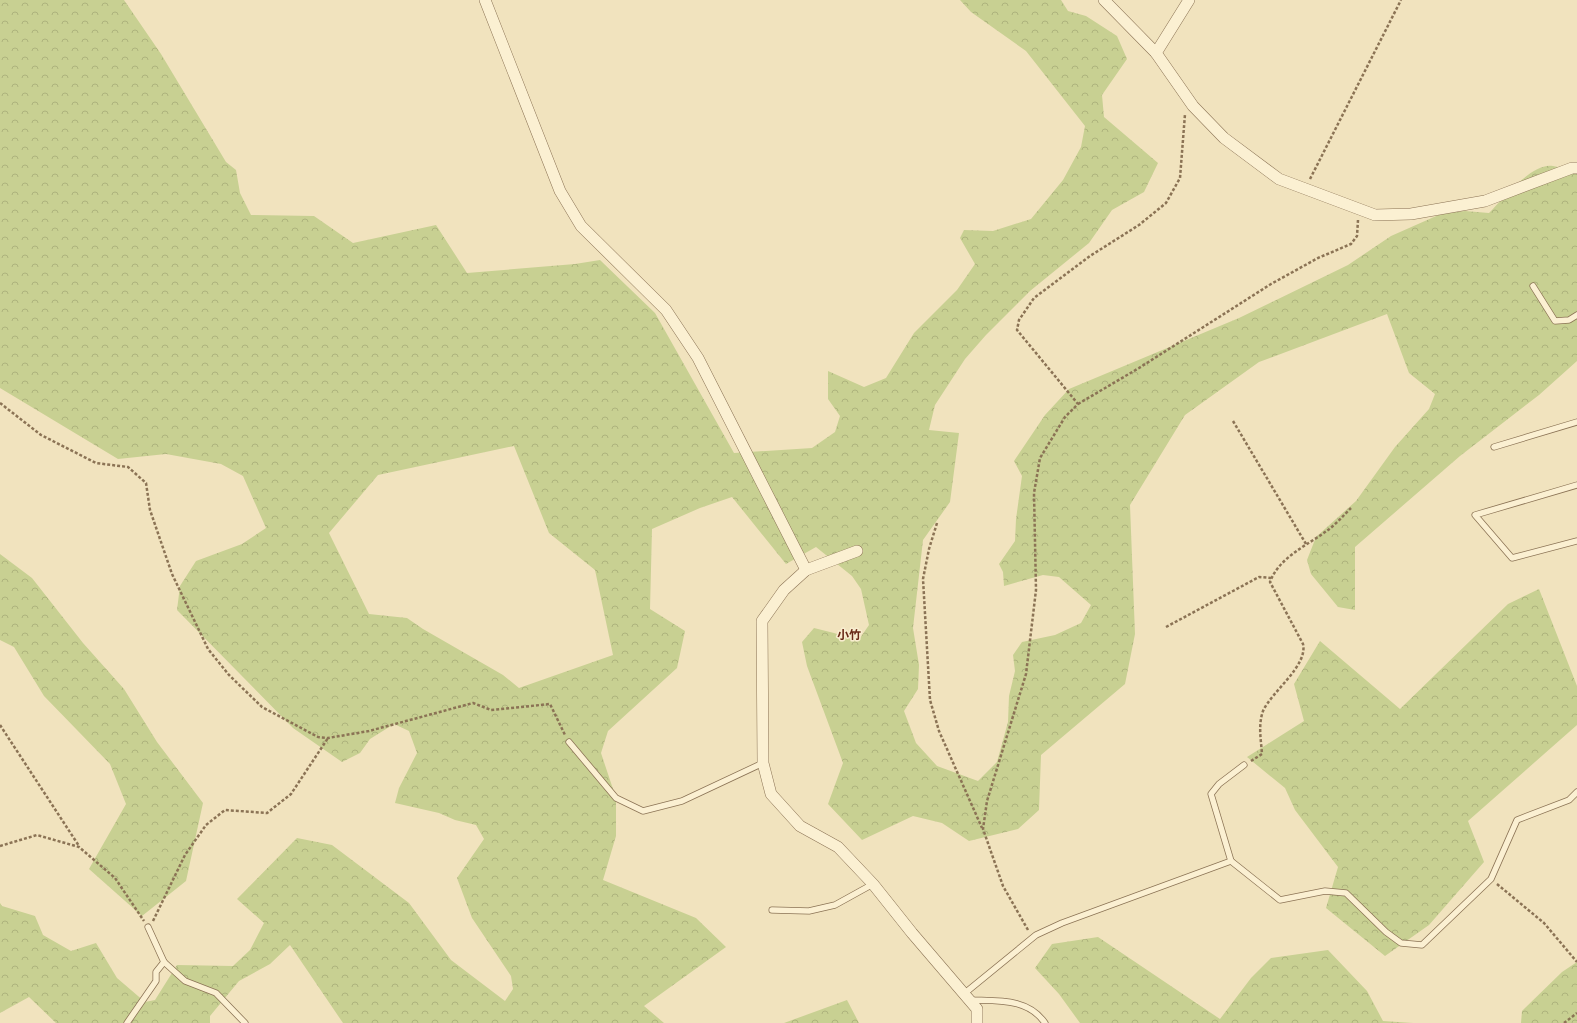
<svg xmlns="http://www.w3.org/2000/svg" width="1577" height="1023" font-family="Merriweather,'Noto Sans JP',serif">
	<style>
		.forest { fill: url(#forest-crowns); fill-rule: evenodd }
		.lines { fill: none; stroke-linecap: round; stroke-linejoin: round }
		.lane-casing { stroke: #8b7355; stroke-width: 7 }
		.street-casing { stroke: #8b7355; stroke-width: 12 }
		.path { stroke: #8b7355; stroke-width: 2.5; stroke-dasharray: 3 2; stroke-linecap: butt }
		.lane { stroke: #fbf0d2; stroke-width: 5.5 }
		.street { stroke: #fbf0d2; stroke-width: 11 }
		.labels { text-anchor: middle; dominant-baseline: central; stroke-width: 3; stroke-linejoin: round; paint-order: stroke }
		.quarter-label { font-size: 12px; font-weight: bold; fill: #692a17; stroke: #f8edcf }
	</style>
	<defs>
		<pattern id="forest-crowns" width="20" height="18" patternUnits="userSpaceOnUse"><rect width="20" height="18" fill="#c8d092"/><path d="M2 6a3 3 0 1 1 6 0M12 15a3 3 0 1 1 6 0" fill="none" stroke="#adb37d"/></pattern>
	</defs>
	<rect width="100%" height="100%" fill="#f1e3be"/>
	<g class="forest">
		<path d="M0,0h124l37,54 65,108 10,8 4,23 11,22 63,1 39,27 83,-18 31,48 108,-9 25,-4 55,53 79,140 78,-5 23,-16 5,-16 -12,-17v-28l36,16 22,-9 28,-45 43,-43 18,-26 -15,-26 4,-8 29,1 38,-12 32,-39 18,-33 4,-21 -59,-75 -55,-39 -11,-12h101l7,11 18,5 31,20 10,23 -25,36 2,22 54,46 -14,29 -32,18 -23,33 -59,48 -44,44 -21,24 -30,46 -6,25 30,3 -9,69 -27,38 -10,88 6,37 -1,24 -14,22 12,32 21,23 41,15 19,-19 11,-40 1,-26 6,-25 -2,-16 9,-13 33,-7 26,-12 10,-18 -32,-28 -16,-2 -39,11 -1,-14 -4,-8 16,-23 1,-22 6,-43 -8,-15 31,-46 24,-26 170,-71 109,-53 43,-29 52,-23 22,-2 24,2c13,-13 43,-51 64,-47 8,1 16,5 24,8v187l-38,34 -79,61 -105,91v63l-17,-3 -27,-33 -4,-14 9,-23 40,-36 39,-54 34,-38 6,-15 -26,-21 -22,-59 -128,48 -74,53 -55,90 5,129 -10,50 -84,71 -2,55 -21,19 -49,12 -27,-18 -29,-7 -51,24 -34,-36 15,-41 -36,-97 -5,-24 12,-14 20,5 24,8 11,-16 -8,-36 -9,-13 -36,-29 -30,17 -54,-67 -32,11 -48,21 -2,80 35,22 -8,37 -69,63 -7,22 15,45v38l-13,44 93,38 30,29 -82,59 20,17h-321l-53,-78 -20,19 -31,17 -29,35v7h-154l-27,-26 -29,16v-110l2,3 33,10 8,19 28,16 25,-8 21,35 28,24 10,-2 22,-35 56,1 17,-16 14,-27 -27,-24 60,-61 35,7 77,58 42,57 54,41 8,-12 -2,-13 -39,-58 -15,-40 27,-39 -8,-14 -21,-5 -16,-7 -44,-10 4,-15 18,-35 -8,-22 -15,-7 -24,15 -10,14 -18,9 -49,-34 -116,-118 3,-24 16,-25 46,-17 24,-16 -23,-52 -22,-12 -55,-10 -48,5 -118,-71zM514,446l35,87 46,37 18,85 -94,33 -16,-13 -80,-46 -16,-11 -38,-4 -40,-81 49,-58z"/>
		<polygon points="0,554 32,578 83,643 124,689 157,742 203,803 186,881 142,916 89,869 126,804 110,764 44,696 14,647 0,640"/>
		<polygon points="1539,589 1577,686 1577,725 1468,821 1484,862 1429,925 1385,956 1326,908 1338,867 1295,810 1285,788 1247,757 1304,721 1294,684 1320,641 1400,709 1508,604"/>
		<polygon points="1098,937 1220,1019 1251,978 1271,958 1328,950 1367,991 1383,1021 1413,1023 1080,1023 1059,994 1035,968 1052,944"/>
		<polygon points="1577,962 1577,1023 1521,1023 1522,1011 1562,972"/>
		<polygon points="847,1000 859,1023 784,1023"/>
	</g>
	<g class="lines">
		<g class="lane-casing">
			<g id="lane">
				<polyline points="1533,286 1555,321 1569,320 1577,315"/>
				<polyline points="1494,447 1577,422"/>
				<polyline points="1577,485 1475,515 1512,558 1577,541"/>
				<polyline points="569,742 616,798 643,811 682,801 763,763"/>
				<polyline points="1231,861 1280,900 1325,891 1346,893 1386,932 1401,943 1422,945 1491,879 1517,820 1569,800 1577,792"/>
				<polyline points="772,910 809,911 835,905 873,884"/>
				<polyline points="148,927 164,962 185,981 216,993 245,1023"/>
				<polyline points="965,993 1036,935 1062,923 1231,861 1211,794 1219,784 1244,765"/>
				<path d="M971,1000c27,1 57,-2 74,23"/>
				<polyline points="127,1023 156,981 156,972 164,962"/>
			</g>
		</g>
		<g class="street-casing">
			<g id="street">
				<polyline points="485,0 560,191 581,226 666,310 698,358 806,570"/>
				<polyline points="1104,0 1156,53"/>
				<polyline points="1189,0 1156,53 1193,106 1224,138 1279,179 1375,215 1411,214 1485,201 1572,168 1577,168"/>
				<polyline points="857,551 806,570 784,590 762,621 763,763 771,794 800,826 838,847 873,884 912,933 977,1009 977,1023"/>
			</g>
		</g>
		<g class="path">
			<polyline points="1310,179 1401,0"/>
			<polyline points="0,403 41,435 96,463 128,467 146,483 150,510 172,574 208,649 229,675 262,707 318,737 328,738 369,731 473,703 491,710 550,704 565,735"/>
			<polyline points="1078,404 1139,368 1271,284 1318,258 1351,244 1357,236 1358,220"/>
			<polyline points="1233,421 1306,544"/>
			<polyline points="937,523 929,549 923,579 930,700 939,731 982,828"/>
			<polyline points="1166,627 1259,577 1271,578"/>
			<polyline points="0,725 79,846"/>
			<path d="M1251,761l11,-7c-1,-14 -4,-29 1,-43 9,-20 45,-45 40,-67l-33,-62c9,-25 38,-37 58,-52 8,-6 15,-14 23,-22"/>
			<polyline points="0,846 37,835 79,847 115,878 144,921"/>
			<polyline points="1497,884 1544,923 1577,962"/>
			<polyline points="153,921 185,855 206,825 225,810 267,813 291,794 328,738"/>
			<polyline points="1028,930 1003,886 983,829 987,801 1026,674 1036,590 1034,493 1040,458 1065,417 1078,404 1017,330 1019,320 1034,298 1090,256 1139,225 1166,203 1180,178 1185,114"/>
			<polyline points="1564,1023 1577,1013"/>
		</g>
		<use href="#lane" class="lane"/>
		<use href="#street" class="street"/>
	</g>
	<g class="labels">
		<g class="quarter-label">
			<text x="849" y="634">小竹</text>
		</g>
	</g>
</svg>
